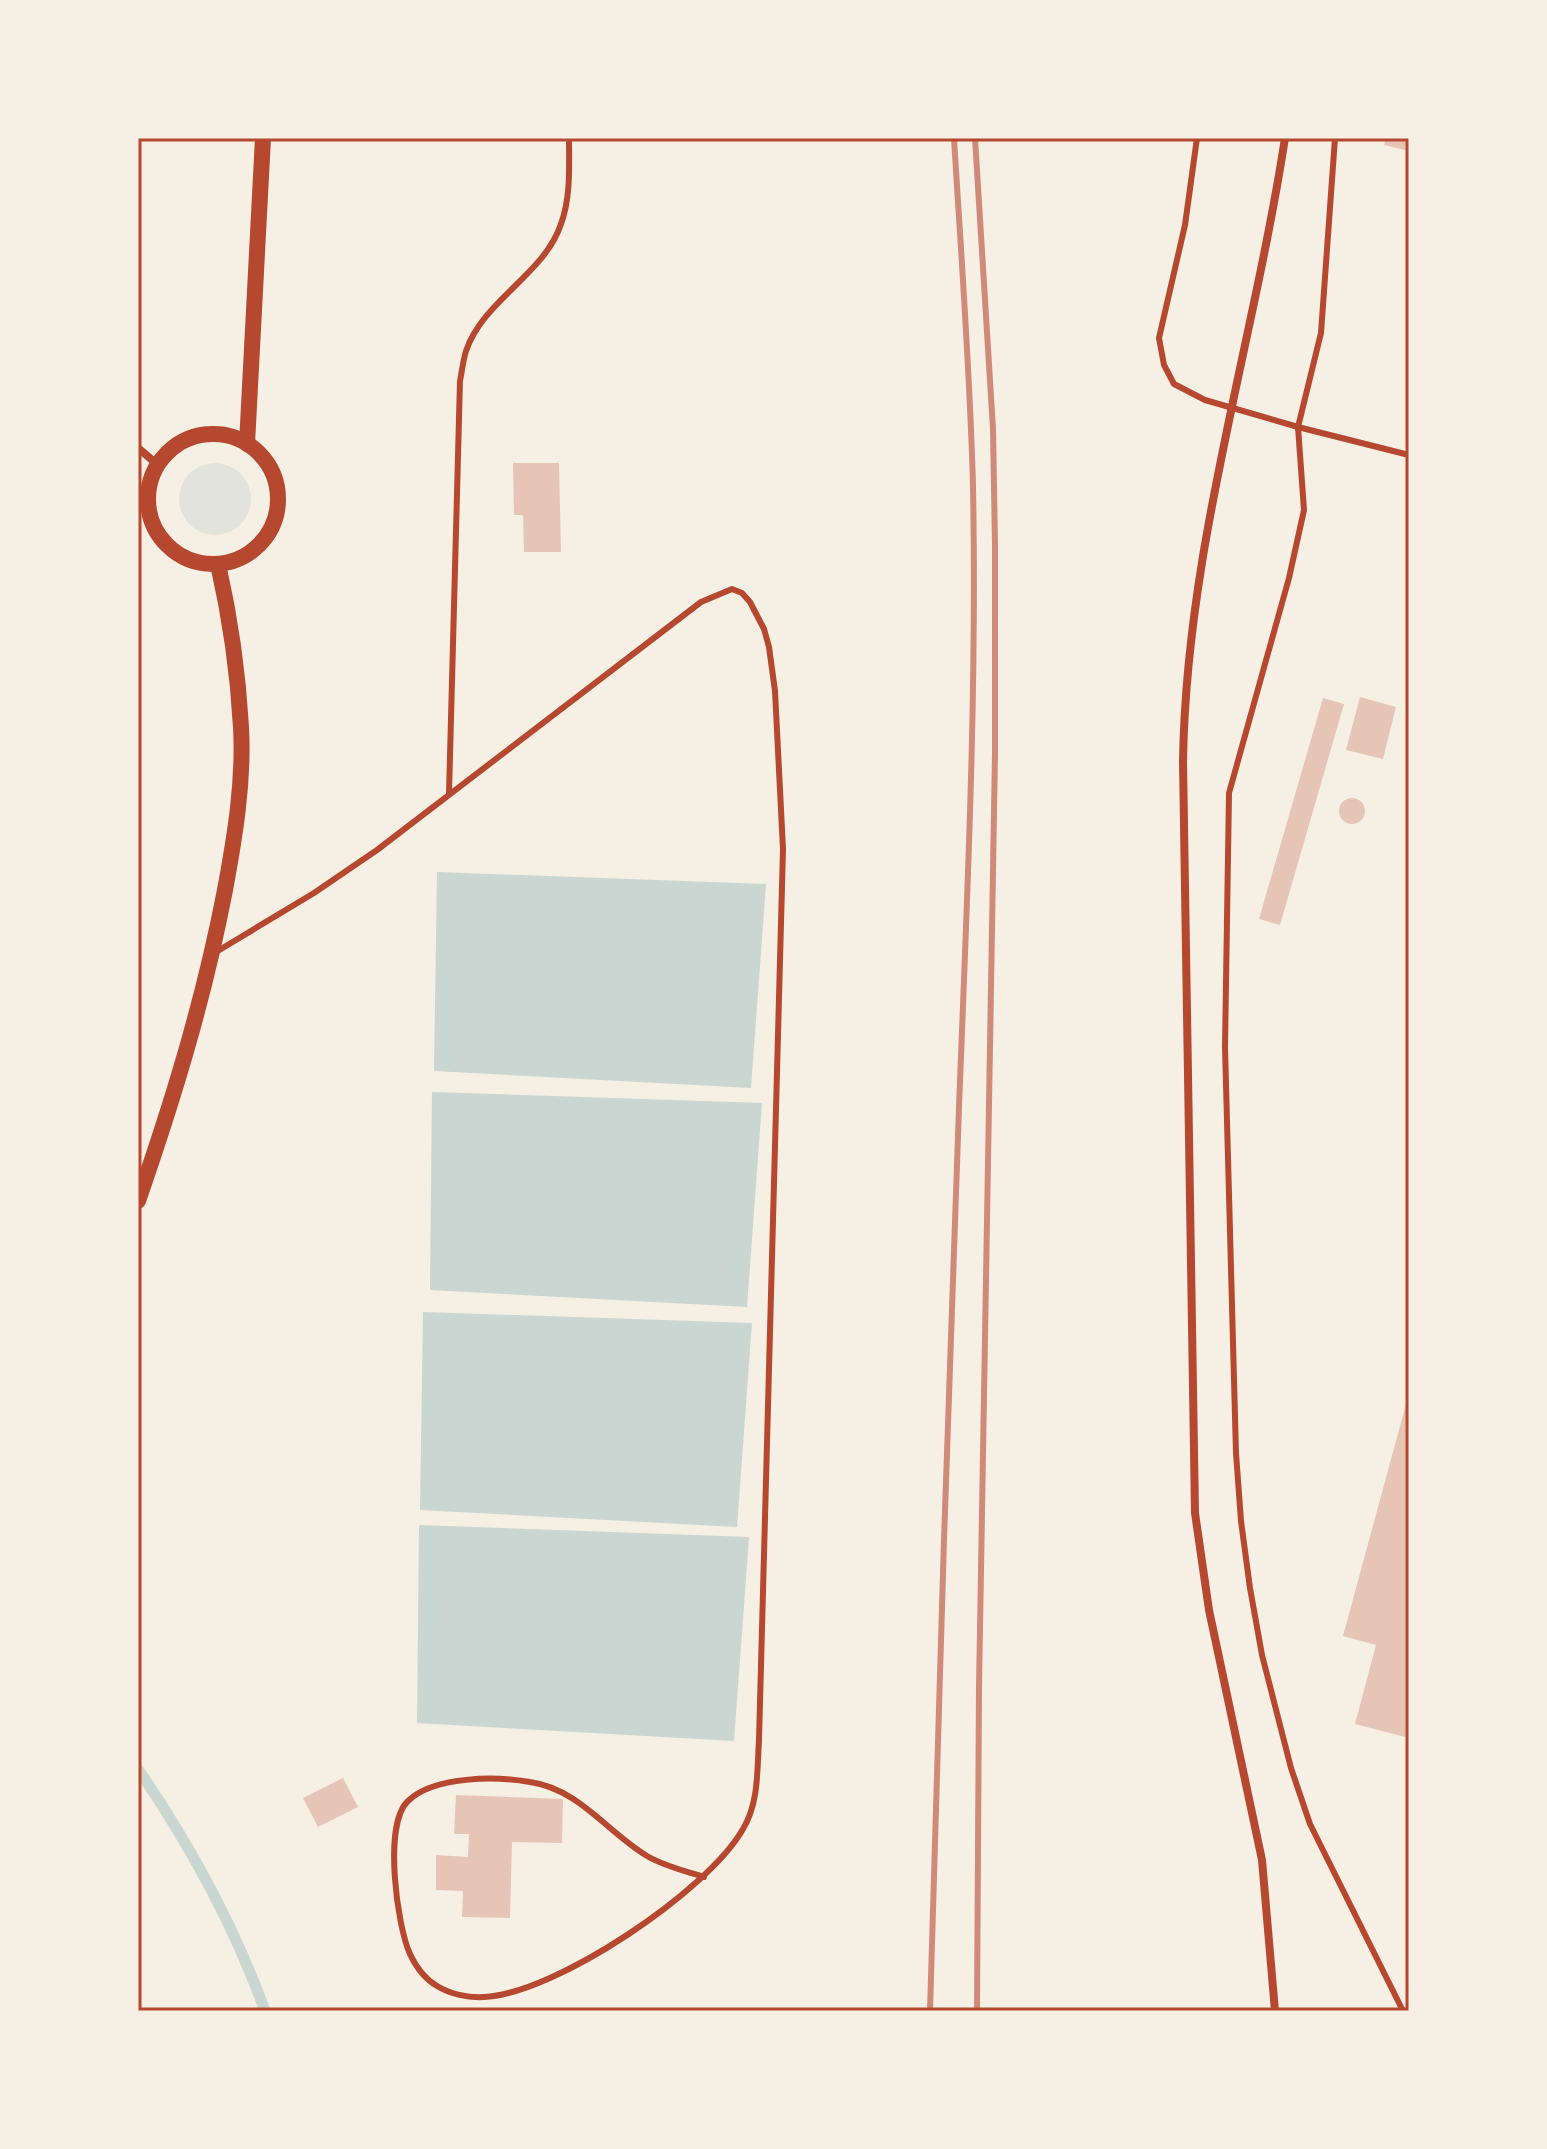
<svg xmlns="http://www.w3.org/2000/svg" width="1547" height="2149" font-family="Lato,sans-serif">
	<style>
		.green { fill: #e2e4dc }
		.water { fill: #c9d6d2 }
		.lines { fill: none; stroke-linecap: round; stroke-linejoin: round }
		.stream { stroke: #c9d6d2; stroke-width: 11 }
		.building { fill: #e6c5b7 }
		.service { stroke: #b5482f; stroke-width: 6 }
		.minor { stroke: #b5482f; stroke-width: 8 }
		.secondary { stroke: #b5482f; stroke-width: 16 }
		.rail { stroke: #cf8b77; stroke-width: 6 }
		.neatline { fill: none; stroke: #b5482f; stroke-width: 3 }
	</style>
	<rect width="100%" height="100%" fill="#f6efe4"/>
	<circle class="green" cx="215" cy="499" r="36"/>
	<g class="water">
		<polygon points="437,872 766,884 751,1088 434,1071"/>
		<polygon points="432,1092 762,1103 747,1307 430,1290"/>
		<polygon points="423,1312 752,1323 737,1527 420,1510"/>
		<polygon points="419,1525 749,1537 734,1741 417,1723"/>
	</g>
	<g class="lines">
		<path class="stream" d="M138,1769c52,76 96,156 127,242"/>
	</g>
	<g class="building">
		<polygon points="1386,138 1409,138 1409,151 1384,145"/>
		<polygon points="513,463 559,463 561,552 524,552 523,515 514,515"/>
		<polygon points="1360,697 1396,707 1383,759 1346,750"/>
		<polygon points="1323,698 1344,704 1280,925 1259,919"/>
		<circle cx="1352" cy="811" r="13"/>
		<polygon points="1409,1393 1409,1738 1355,1724 1376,1645 1343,1636"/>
		<polygon points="343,1778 358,1807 318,1827 303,1798"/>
		<polygon points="456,1795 563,1799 562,1843 512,1842 510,1918 462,1917 463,1891 436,1890 436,1855 468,1857 469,1834 454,1834"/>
	</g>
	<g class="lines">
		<g class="service">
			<polyline points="1197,138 1185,225 1159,338 1164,365 1174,384 1205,400 1298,427 1409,455"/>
			<polyline points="1335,138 1321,333 1298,427 1304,510 1289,578 1229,793 1225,1047 1236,1453 1241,1521 1250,1588 1262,1655 1291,1768 1310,1824 1403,2011"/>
			<path d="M449,794l11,-413c2,-10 3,-20 6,-30 17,-51 78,-76 95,-127 10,-27 8,-58 8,-86"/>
			<path d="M216,952l98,-59 63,-43 324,-248 31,-13 10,4 8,9 14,27 5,18 6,44 8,158 -24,891c-2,30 0,63 -16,89 -35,62 -188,165 -259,168 -16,1 -34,-3 -47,-11 -12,-7 -21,-19 -27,-32 -13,-28 -27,-130 -2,-153 26,-25 88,-25 122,-19 49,7 77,50 117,74 17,10 38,15 57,21"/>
		</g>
		<g class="minor">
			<polyline points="138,448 158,465"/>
			<path d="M1275,2011l-13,-151 -53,-250 -14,-97 -12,-751c3,-212 70,-416 102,-624"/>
		</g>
		<g class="secondary">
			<circle cx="213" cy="499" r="65"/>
			<polyline points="247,444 263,138"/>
			<path d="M138,1201c36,-104 66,-202 87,-311 10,-54 19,-108 16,-163 -3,-55 -11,-110 -23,-163"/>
		</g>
		<g class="rail">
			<polyline points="975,138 993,429 995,545 995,754 979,1687 977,2011"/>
			<path d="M930,2011c8,-301 18,-603 29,-904 8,-207 18,-414 14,-621 -3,-116 -12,-232 -19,-348"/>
		</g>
	</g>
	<rect width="1547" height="2149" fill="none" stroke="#f6efe4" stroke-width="280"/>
	<rect x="140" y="140" width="1267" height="1869" class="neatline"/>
</svg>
